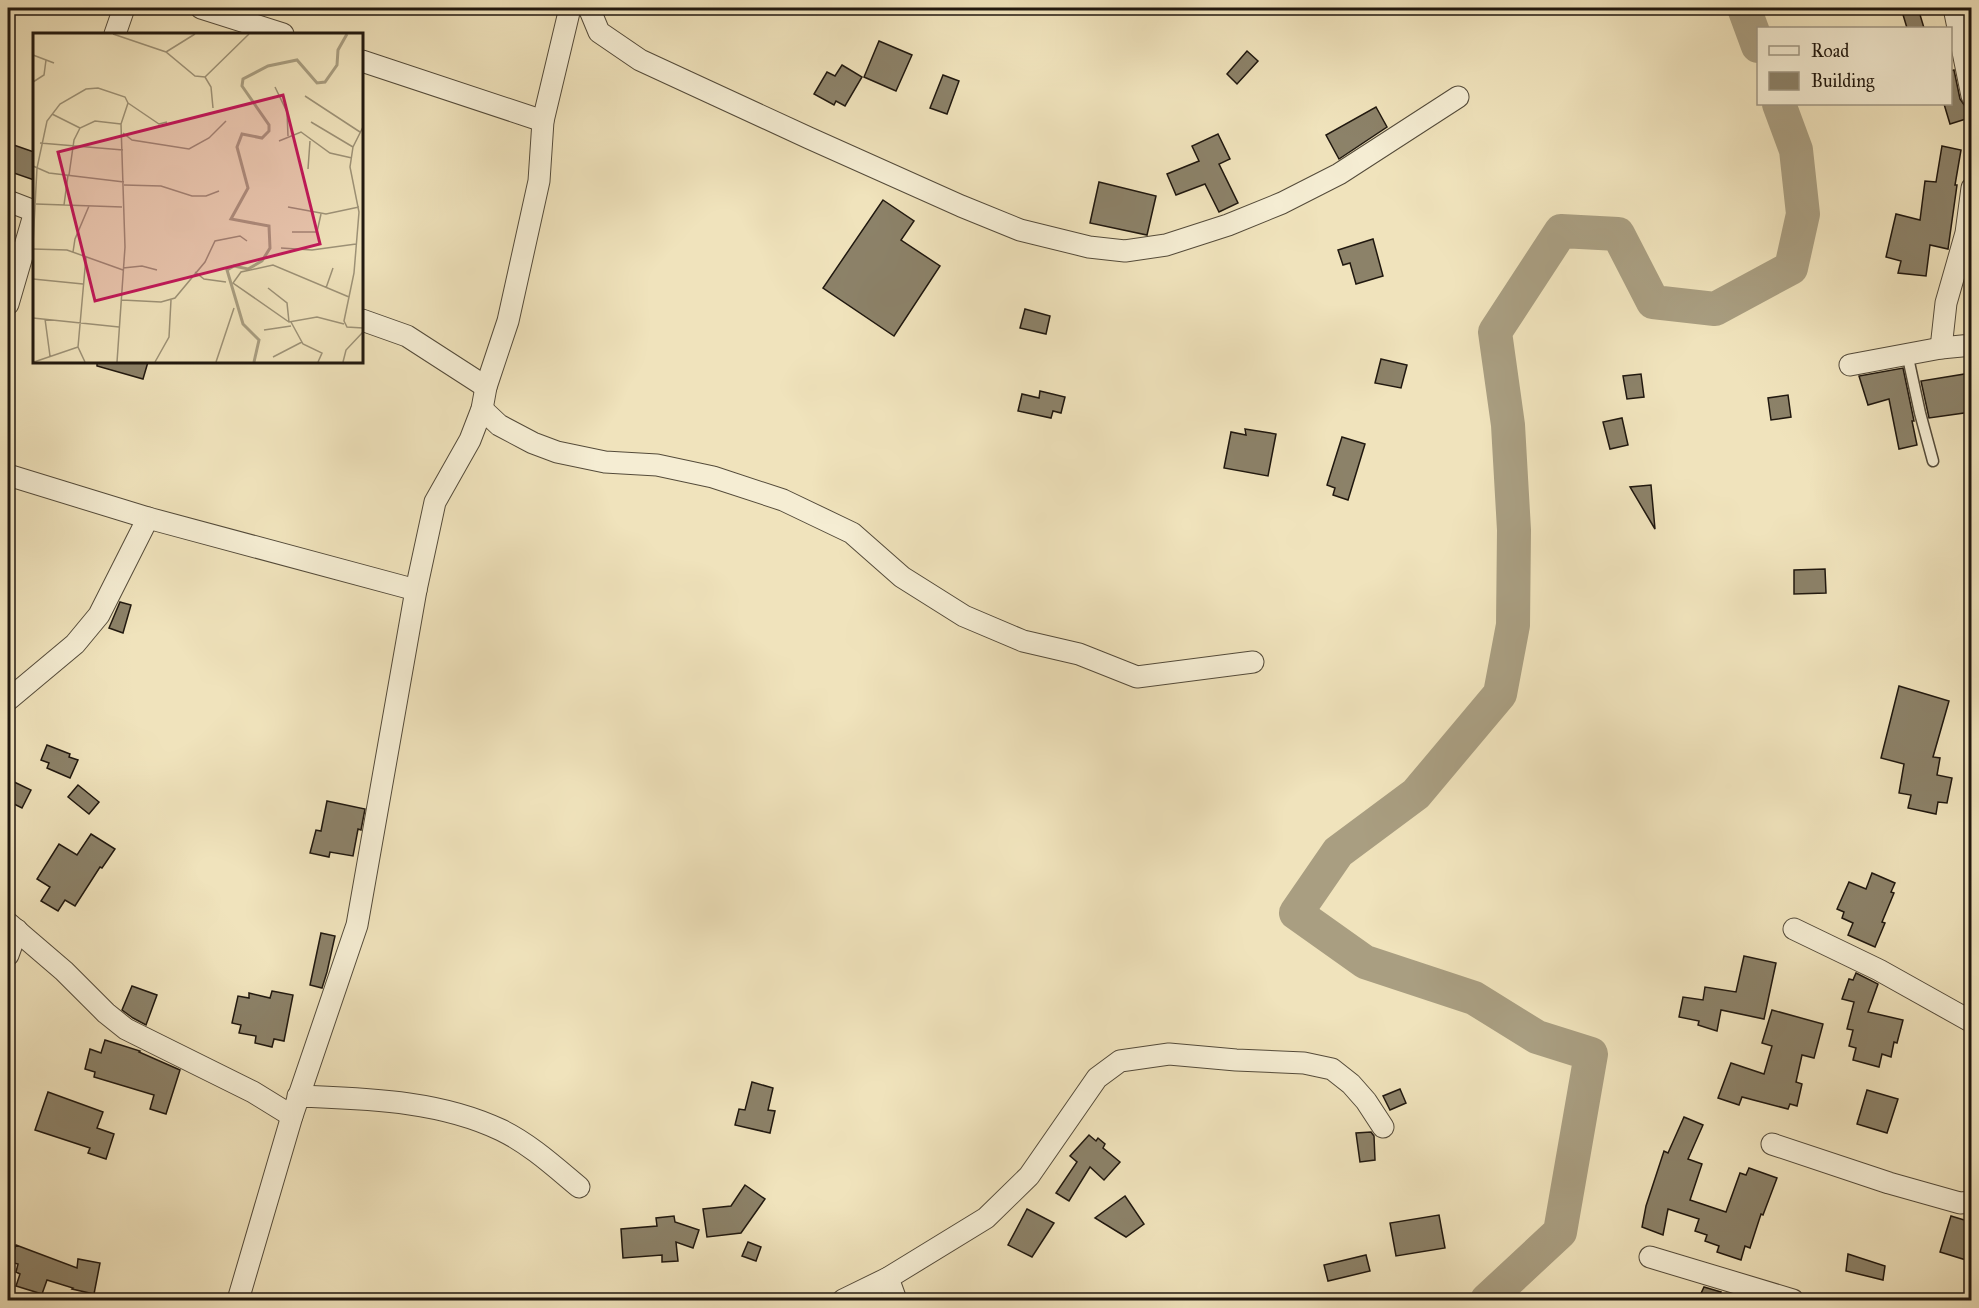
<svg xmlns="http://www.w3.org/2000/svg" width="1979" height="1308" font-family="'IM FELL Great Primer',serif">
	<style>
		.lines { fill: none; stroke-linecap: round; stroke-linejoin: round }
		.river { stroke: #a99e81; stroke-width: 34 }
		.building { fill: #8c8269; stroke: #20180f; stroke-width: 1.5 }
		.lane-casing { stroke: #544b3a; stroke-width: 13 }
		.street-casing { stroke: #544b3a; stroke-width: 23 }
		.lane { stroke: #f5edd3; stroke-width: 10 }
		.street { stroke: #f5edd3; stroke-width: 21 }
		.inset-river { fill: none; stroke: #a99e81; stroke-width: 3 }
		.inset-road { fill: none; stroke: #9d9277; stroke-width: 1.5 }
		.view { fill: #c2185b; fill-opacity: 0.15; stroke: #c2185b; stroke-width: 3 }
		.inset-edge { fill: none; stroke: #20180f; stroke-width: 3 }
	</style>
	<rect width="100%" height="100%" fill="#f0e3bc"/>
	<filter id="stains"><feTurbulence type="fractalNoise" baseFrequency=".00333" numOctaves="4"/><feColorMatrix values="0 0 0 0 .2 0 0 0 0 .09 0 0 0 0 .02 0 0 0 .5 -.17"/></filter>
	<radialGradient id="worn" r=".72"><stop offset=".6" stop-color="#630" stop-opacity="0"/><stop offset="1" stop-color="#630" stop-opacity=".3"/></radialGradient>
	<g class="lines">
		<g class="river">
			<polyline points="1744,8 1758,46"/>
			<polyline points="1487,1300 1560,1232 1591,1054 1537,1037 1474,998 1365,962 1296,913 1338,852 1416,794 1500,694 1513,625 1514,530 1508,425 1495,332 1561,231 1618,234 1653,302 1715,309 1791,268 1803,214 1796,150 1779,104"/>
		</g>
	</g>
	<g class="building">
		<polygon points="1901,8 1918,8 1924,28 1907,28"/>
		<polygon points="879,41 912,55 896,91 864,77"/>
		<polygon points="1247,51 1258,61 1237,84 1227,74"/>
		<polygon points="842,65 862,77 845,106 836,101 834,105 814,94 827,72 835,76"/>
		<polygon points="1954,70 1960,99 1965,106 1969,118 1950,124 1944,104 1950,104 1950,71"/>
		<polygon points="943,75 959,81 947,114 930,108"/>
		<polygon points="1376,107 1387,127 1339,159 1326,135"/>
		<polygon points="1218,134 1230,159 1219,164 1238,203 1219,212 1205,184 1176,195 1167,174 1199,161 1192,146"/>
		<polygon points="8,143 34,152 34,180 8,171"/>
		<polygon points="1942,146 1961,150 1955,185 1957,185 1948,249 1930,245 1926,276 1898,273 1901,261 1886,257 1896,214 1920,220 1925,181 1936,182"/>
		<polygon points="1099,182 1156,196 1147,235 1090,223"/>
		<polygon points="883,200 914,221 901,240 940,266 894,336 823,288"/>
		<polygon points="1373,239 1383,276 1356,284 1350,263 1343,265 1338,250"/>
		<polygon points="1025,309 1050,316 1046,334 1020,328"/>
		<polygon points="1381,359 1407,365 1401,388 1375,383"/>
		<polygon points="97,362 148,362 143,379 97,366"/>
		<polygon points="1903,368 1914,421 1912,421 1917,445 1899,449 1889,399 1868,405 1859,376"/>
		<polygon points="1971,373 1971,412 1929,418 1921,381"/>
		<polygon points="1641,374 1644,397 1627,399 1623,376"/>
		<polygon points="1040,391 1065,397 1061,413 1053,411 1051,418 1018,411 1022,394 1039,398"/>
		<polygon points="1788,395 1791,417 1771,420 1768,398"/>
		<polygon points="1622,418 1628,445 1610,449 1603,422"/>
		<polygon points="1245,429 1276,434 1268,476 1224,468 1231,432 1246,435"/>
		<polygon points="1342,437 1365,444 1348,500 1333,495 1335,488 1327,485"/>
		<polygon points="1651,485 1655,529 1630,487"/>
		<polygon points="1825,569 1826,593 1794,594 1794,570"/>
		<polygon points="120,602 131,605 123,633 109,628"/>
		<polygon points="1899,686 1949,701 1933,757 1940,758 1937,775 1952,778 1947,803 1938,802 1936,814 1908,808 1911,795 1899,793 1904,764 1881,758"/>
		<polygon points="47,745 70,754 69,757 78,760 70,778 47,768 49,763 41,760"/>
		<polygon points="8,779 31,790 22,808 8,801"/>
		<polygon points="78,785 99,802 89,814 68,797"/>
		<polygon points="327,801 365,809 361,830 358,829 353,856 330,852 329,857 310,853 316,830 321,831"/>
		<polygon points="91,834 115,849 102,868 100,867 75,906 65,900 58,911 41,901 50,887 37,879 59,844 77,855"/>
		<polygon points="1872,873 1895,883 1891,892 1894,893 1882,922 1885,923 1875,947 1848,935 1853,923 1842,918 1844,912 1837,909 1849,882 1866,889"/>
		<polygon points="321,933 335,936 327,972 322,988 310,985"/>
		<polygon points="1744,956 1776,963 1764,1019 1721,1010 1717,1031 1698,1025 1699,1021 1679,1017 1683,997 1703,1000 1705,987 1736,992"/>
		<polygon points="1856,973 1878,984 1868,1012 1903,1020 1897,1043 1894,1042 1891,1057 1882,1054 1879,1067 1853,1060 1856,1048 1849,1046 1853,1030 1847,1029 1854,1002 1842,999 1849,979 1853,980"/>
		<polygon points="132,986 157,995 146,1025 133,1018 122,1010"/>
		<polygon points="272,991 293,995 284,1041 274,1039 272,1047 255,1043 256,1036 239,1033 241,1025 232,1023 238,996 249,998 249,993 270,998"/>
		<polygon points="1772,1010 1823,1024 1814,1058 1802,1055 1796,1082 1802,1084 1797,1106 1790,1104 1788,1109 1742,1097 1739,1105 1718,1098 1731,1063 1764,1074 1772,1046 1762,1043"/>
		<polygon points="105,1040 140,1051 139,1052 180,1070 166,1114 150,1109 154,1095 94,1077 95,1072 85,1069 90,1049 101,1053"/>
		<polygon points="752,1082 773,1088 768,1110 775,1111 770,1133 735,1125 739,1109 745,1110"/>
		<polygon points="1400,1089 1406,1103 1390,1110 1383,1096"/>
		<polygon points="1867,1090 1898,1099 1887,1133 1857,1124"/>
		<polygon points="48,1092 103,1112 97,1128 114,1134 106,1159 88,1153 90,1148 35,1130"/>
		<polygon points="1684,1117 1703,1125 1688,1159 1702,1164 1690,1200 1726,1212 1740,1173 1746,1175 1749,1168 1777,1178 1763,1215 1761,1214 1750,1248 1745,1246 1741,1260 1717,1252 1719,1246 1705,1241 1707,1235 1695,1231 1699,1219 1668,1209 1663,1235 1642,1227 1646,1206 1664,1151 1668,1153"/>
		<polygon points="1371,1132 1374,1136 1375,1160 1360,1162 1356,1133"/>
		<polygon points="1089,1135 1096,1141 1098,1138 1105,1144 1103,1148 1120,1162 1104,1180 1090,1167 1069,1201 1056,1193 1077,1162 1070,1156"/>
		<polygon points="745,1185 765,1199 741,1233 707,1237 703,1209 731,1206"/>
		<polygon points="1125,1196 1144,1224 1126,1237 1095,1218"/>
		<polygon points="1027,1209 1054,1223 1032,1257 1008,1245"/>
		<polygon points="1439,1215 1445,1248 1396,1256 1390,1223"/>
		<polygon points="674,1216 675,1222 699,1230 693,1248 676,1242 678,1261 662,1262 662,1255 623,1258 621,1229 657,1226 656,1218"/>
		<polygon points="1951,1216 1971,1222 1971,1256 1968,1255 1966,1260 1940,1252"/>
		<polygon points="748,1242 761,1247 756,1261 742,1256"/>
		<polygon points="16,1245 77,1268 78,1259 100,1263 94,1294 72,1289 73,1288 47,1280 42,1294 16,1286 20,1274 16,1272 18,1264 10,1262"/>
		<polygon points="1848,1254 1885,1266 1883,1280 1846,1271"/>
		<polygon points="1366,1255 1370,1271 1328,1281 1324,1265"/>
		<polygon points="1704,1287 1721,1292 1717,1300 1698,1300"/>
	</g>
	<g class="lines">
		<g class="lane-casing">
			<polyline id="lane" points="1907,353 1920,413 1933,461"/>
		</g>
		<g class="street-casing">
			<g id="street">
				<polyline points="201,8 283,34"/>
				<polyline points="589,8 599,32 640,60 809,138 961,206 1020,230 1089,247 1125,251 1166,245 1228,225 1282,203 1339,174 1458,97"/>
				<polyline points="1954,8 1972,96"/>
				<polyline points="115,34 124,8"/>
				<polyline points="362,61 543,121"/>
				<polyline points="8,201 34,211"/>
				<polyline points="8,304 34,215"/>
				<polyline points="362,320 407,336 486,387"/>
				<polyline points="1941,348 1946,303 1966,233 1972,188"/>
				<polyline points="1850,365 1941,348 1972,345"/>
				<polyline points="482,409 499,425 533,443 557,452 605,462 657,465 713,477 783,500 852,533 902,577 964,616 1023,641 1079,654 1137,677 1253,662"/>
				<polyline points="8,475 148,518 416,590"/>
				<polyline points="8,700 75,644 99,615 148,518"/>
				<polyline points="8,923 64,971 106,1013 126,1029 253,1092 292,1116"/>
				<polyline points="1794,929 1879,970 1972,1022"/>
				<polyline points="8,955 17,930"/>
				<path d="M298,1096c69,3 140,4 203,34 29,14 54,37 78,57"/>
				<polyline points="1772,1144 1889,1183 1960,1203 1972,1202"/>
				<polyline points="1650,1257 1793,1300"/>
				<polyline points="888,1278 896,1300"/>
				<polyline points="238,1300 292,1116 357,925 416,590 435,502 470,440 482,409 486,387 508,321 539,181 543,121 570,8"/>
				<polyline points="843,1300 888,1278 986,1218 1029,1176 1097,1078 1120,1061 1169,1054 1236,1060 1304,1063 1332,1069 1351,1084 1366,1101 1383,1127"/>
			</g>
		</g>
		<use href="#lane" class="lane"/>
		<use href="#street" class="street"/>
	</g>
	<g transform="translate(33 33)">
		<rect width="330" height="330" fill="#f0e3bc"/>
		<path class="inset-river" d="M221,329l5,-22 -16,-16 -16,-54 7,-4 14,3 14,-8 8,-13 -1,-22 -38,-7 17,-31 -11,-41 5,-13 20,4 7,-7v-6l-27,-39 1,-7 25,-13 29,-6 20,23 8,-1 12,-17 1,-15 9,-16"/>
		<path class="inset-road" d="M80,1l53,18 29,24 10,1 44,-43M133,19l29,-18M0,22l21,8M172,44l6,10 2,21M0,49l11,-7 2,-15M242,54l12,25 1,24M272,63l55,36M95,70l31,21 8,-2M19,81l28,14M278,89l42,25M330,94l-10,20 -3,20 9,45 -5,61 -10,48 3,6 16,1M90,100l9,7 57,9 20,-11 17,-17M246,108l22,-9 29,21 22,5M7,110l83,7M0,133l16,7 75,9M275,136l2,-28M36,142l5,-35 6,-12 15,-7 26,3M91,152l37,1 31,10h14l13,-5M3,171l86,3M31,172l4,-30M255,174l38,7 33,-7M259,199h25l4,-18M0,211l4,-76 10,-47 13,-17 26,-15 12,-1 27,9 3,6 -7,21 4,123 -8,115M248,215l31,2 44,-6M0,216l34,1 56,20M40,219l2,-13 14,-33M90,235l19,-2 15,4M162,239l9,7 22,3M0,246l50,5M235,255l19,15 2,19M293,255l7,-20M89,267l39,2 14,-4 30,-36 10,-21 25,-5 7,5M0,285l86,9M12,286l5,37M258,289l12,22 19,9 -4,9M311,291l-27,-7 -28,5 -56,-39 8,-11 32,-7 76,32M231,297l27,-4M240,324l29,-15M1,329l44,-15M52,329l-7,-15 8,-90M122,329l14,-25 2,-37M183,329l18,-54M310,329l3,-12 17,-18"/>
		<path class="view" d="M250,62l37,149 -225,57 -37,-149z"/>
		<rect width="330" height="330" class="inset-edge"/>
	</g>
	<rect width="1979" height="1308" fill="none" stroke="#f0e3bc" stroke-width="30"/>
	<rect x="9" y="9" width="1961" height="1290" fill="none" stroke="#20180f" stroke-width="3"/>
	<rect x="15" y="15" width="1949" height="1278" fill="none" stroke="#20180f" stroke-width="1.5"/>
	<rect x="1757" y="27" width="195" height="78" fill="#f5edd3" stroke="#a09885" stroke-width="1.5"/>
	<rect x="1769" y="46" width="30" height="9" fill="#f5edd3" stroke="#a09885" stroke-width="1.5"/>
	<text x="1811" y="57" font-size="18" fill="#20180f">Road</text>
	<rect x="1769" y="72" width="30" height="18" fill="#8c8269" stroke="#a09885" stroke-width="1.5"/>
	<text x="1811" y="87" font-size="18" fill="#20180f">Building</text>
	<rect width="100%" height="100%" filter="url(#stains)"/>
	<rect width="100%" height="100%" fill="url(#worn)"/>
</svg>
